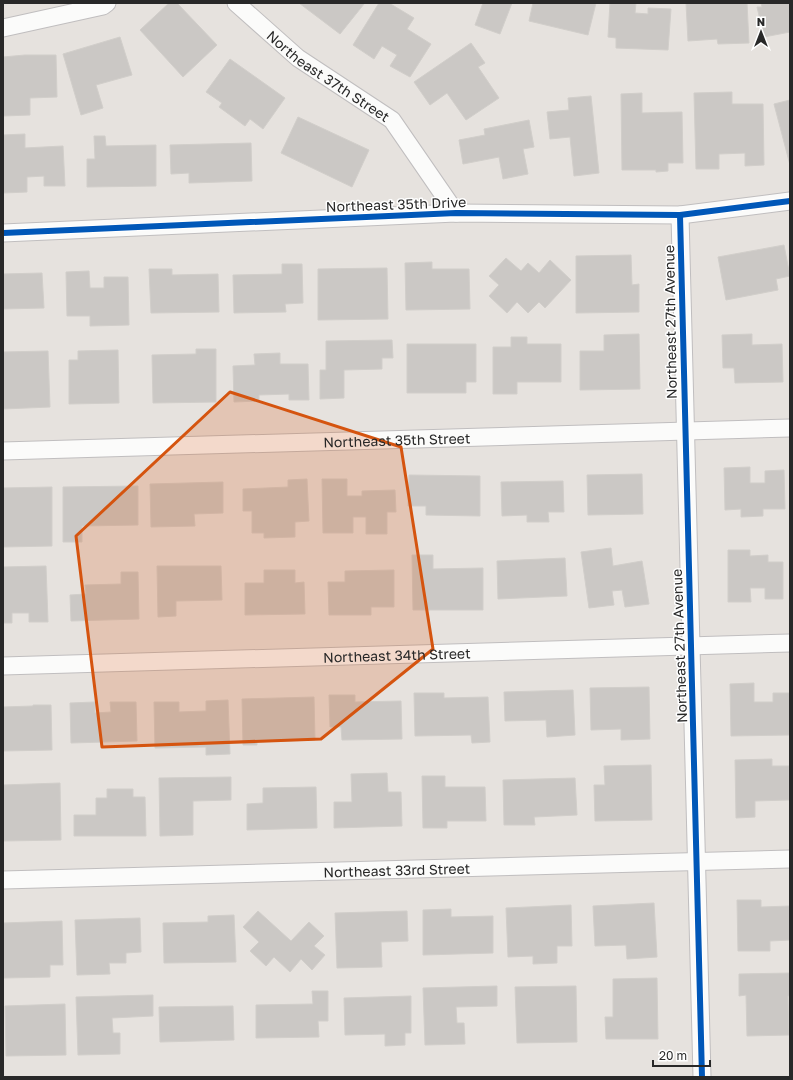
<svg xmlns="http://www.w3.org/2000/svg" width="793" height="1080" font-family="'Golos Text',sans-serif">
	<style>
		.building { fill: #cbc8c5; stroke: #d1ceca }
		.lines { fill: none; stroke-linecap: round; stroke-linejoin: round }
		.minor-casing { stroke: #c0bebf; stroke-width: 19 }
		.minor { stroke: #fbfbfa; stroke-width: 17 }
		.cycleway-casing { stroke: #fff; stroke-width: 8 }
		.cycleway { stroke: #0057b8; stroke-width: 6 }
		.marked { fill: #d5540f; fill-opacity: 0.2; stroke: #d5540f; stroke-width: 3; stroke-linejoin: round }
		.labels { text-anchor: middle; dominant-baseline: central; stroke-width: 3; stroke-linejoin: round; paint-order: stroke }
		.street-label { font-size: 14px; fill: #282828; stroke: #fff }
	</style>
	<rect width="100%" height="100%" fill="#e6e2de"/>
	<g class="building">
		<polygon points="169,3 177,3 217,45 183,77 140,30"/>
		<polygon points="299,3 362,3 364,4 340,34"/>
		<polygon points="379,3 389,3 414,18 407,29 431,44 410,77 390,66 397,55 382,46 374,59 353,45"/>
		<polygon points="483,3 512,3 500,34 475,25"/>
		<polygon points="533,3 596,3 588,35 529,21"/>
		<polygon points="610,3 636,3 635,13 648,14 648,8 671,9 668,50 616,48 616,38 608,37"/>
		<polygon points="686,3 747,3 749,43 718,44 717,39 688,41"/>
		<polygon points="761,3 790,3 790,32 764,37 757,7 762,7"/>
		<polygon points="120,37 132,75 96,85 103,108 81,115 63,54"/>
		<polygon points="471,43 485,63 478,67 499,98 466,120 447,93 430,105 414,82"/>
		<polygon points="25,55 56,55 57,97 30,98 30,115 3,116 3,57"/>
		<polygon points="230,59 285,98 263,129 250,119 245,126 219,107 222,103 206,92"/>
		<polygon points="732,92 732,104 763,104 764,165 745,166 745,153 719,154 719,169 696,169 694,93"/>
		<polygon points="642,93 642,113 682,112 683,163 668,163 668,171 656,172 656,170 622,170 621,94"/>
		<polygon points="591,96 599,173 574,176 570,137 550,139 547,112 569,110 568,98"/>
		<polygon points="790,100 790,165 774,104"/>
		<polygon points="298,117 369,150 352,187 281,153"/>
		<polygon points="529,120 534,147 523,149 528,174 503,179 499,157 463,164 459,140 485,135 484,129"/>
		<polygon points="25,134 25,148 63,146 65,186 44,186 44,176 27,177 27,192 3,193 3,135"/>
		<polygon points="94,136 105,136 106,146 156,145 156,186 87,187 87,159 95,159"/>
		<polygon points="251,143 252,181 189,183 189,173 171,174 170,145"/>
		<polygon points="784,245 790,276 776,279 778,290 726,300 718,257"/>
		<polygon points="631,255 632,285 639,284 639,312 576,313 576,256"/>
		<polygon points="506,258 521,271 528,263 539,273 550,260 571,280 545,308 539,302 528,313 517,302 507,313 489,296 499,285 489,276"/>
		<polygon points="432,262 432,269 469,269 470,309 406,310 405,263"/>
		<polygon points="282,264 302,264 303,303 285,304 286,312 234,313 233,275 282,274"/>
		<polygon points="387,268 388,319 318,320 318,269"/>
		<polygon points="149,269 172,269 172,275 218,274 219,312 151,313"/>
		<polygon points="89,271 90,288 104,288 104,277 128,277 129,325 90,326 90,316 67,316 66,272"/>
		<polygon points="42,273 44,308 3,309 3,274"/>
		<polygon points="639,334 640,389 580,390 580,351 604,351 604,335"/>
		<polygon points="752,334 752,345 782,344 783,382 735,383 734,368 723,368 722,335"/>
		<polygon points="511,337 527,337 527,344 561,344 561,382 517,382 517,394 493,394 493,347 511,347"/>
		<polygon points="392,340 393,358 382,358 382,369 344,370 344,398 320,399 320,370 326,370 326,341"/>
		<polygon points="407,344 476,344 476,382 466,382 466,393 407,393"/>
		<polygon points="196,349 216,349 216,402 153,403 152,355 196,354"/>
		<polygon points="118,350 119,403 69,404 69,360 78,360 78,351"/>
		<polygon points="48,351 50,407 3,409 3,352"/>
		<polygon points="280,353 280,364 308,364 309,400 289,400 289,394 259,395 259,401 234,402 233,366 255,365 254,354"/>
		<polygon points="750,467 750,483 765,483 765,471 784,470 785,509 763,509 763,516 741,517 741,509 725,510 724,468"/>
		<polygon points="642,474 643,514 588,515 587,475"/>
		<polygon points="409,475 480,476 480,516 426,515 426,506 408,506"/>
		<polygon points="307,479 309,521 295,522 295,537 264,538 264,533 252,533 252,511 243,511 243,489 288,487 288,480"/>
		<polygon points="322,479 347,479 347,496 362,496 362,491 395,490 396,512 387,512 387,534 366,534 366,517 353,517 353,533 323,533"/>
		<polygon points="563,481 564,512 548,512 549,522 527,522 527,515 502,516 501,482"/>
		<polygon points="223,482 223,513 194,514 195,526 151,527 150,484"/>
		<polygon points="138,486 138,525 82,526 82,542 63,542 63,487"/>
		<polygon points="52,487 52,546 3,547 3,488"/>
		<polygon points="611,548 613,566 642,561 649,604 625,607 622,590 612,591 614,605 589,608 581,552"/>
		<polygon points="728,550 750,550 750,556 768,555 768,562 783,562 783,599 765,599 765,588 750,588 751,602 728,602"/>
		<polygon points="412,555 433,555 433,569 483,568 483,610 413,610"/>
		<polygon points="565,558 567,596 498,599 497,561"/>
		<polygon points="46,566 48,622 29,622 29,613 12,613 12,623 3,623 3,567"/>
		<polygon points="157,566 221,566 222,600 176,601 176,616 158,617"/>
		<polygon points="264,570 295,570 295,583 304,582 305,614 245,615 245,583 264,583"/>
		<polygon points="394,570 394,607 371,607 371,615 329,615 328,582 345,582 345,571"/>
		<polygon points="121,572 138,572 139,619 71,621 70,595 86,594 85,585 121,584"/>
		<polygon points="754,683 754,702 773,702 773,693 790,693 790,735 731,736 730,684"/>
		<polygon points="649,687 650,739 621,740 621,729 591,730 590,688"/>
		<polygon points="573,690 575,735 547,737 546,720 505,721 504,692"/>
		<polygon points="414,693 444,693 444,698 488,697 490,742 472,743 471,735 415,736"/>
		<polygon points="329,695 355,695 355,702 401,701 402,739 342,740 341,727 330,727"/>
		<polygon points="314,697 315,740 257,742 257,745 243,745 242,699"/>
		<polygon points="228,700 230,754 206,755 206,747 155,748 154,702 179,702 179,712 206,711 206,701"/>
		<polygon points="95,702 95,713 111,712 110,702 136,702 137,741 71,743 70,703"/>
		<polygon points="33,705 51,705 52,750 3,751 3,707 33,706"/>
		<polygon points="772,759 772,766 789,766 789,800 755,801 755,817 736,818 735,760"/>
		<polygon points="651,765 652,820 595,821 594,785 605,785 604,766"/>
		<polygon points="387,773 388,792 401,792 402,826 334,828 334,802 352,802 351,774"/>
		<polygon points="422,776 445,776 445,787 485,787 486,821 447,821 447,828 423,828"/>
		<polygon points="231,777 231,800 193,801 193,835 160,836 159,778"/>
		<polygon points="575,778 577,815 534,817 535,825 504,825 503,780"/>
		<polygon points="60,783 61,840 3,841 3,785"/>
		<polygon points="316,787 317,828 247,830 247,804 263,803 263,788"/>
		<polygon points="107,789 133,789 133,797 145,797 146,836 74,836 74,815 96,815 96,798 107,798"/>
		<polygon points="737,900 761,900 761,907 790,906 790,940 770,941 770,951 738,951"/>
		<polygon points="654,903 657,957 627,959 626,945 595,946 593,906"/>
		<polygon points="571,905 572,946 557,946 557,963 533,964 533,956 508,957 506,908"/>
		<polygon points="451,909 451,917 493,916 493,953 423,955 423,910"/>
		<polygon points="258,911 291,941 309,922 324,936 314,946 325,955 312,970 301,959 290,972 274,957 266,966 250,951 259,942 243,927"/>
		<polygon points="407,911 408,941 381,942 382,967 337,968 335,913"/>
		<polygon points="234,915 236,962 164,963 163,923 208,922 208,916"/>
		<polygon points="140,918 141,952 126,953 126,963 109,963 110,974 77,975 75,920"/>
		<polygon points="62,921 63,965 50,965 50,977 4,978 3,923"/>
		<polygon points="790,973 790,996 788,996 789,1035 747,1036 746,995 739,996 739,974"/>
		<polygon points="657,978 658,1039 606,1039 605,1017 613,1017 613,979"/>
		<polygon points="497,986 497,1006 456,1007 457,1023 464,1023 465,1044 425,1045 423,988"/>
		<polygon points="576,986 577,1042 517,1043 515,987"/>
		<polygon points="312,991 328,991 328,1021 318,1021 319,1037 256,1038 256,1005 313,1004"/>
		<polygon points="153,995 153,1016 112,1018 113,1033 120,1033 120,1054 78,1055 76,997"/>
		<polygon points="411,996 411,1033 405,1033 405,1045 385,1046 385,1034 345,1035 344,998"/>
		<polygon points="65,1004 66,1055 6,1056 5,1006"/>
		<polygon points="233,1006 234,1040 160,1042 159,1007"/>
	</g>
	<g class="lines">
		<g class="minor-casing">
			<g id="minor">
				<path id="s1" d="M236,3l62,55 94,62 64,93"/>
				<polyline points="3,28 103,6 107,3"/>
				<polyline points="680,215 702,1077"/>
				<polyline points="3,233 456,213 680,215 790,201"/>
				<path id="s2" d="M3,451l787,-23"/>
				<path id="s3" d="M3,666l787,-23"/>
				<path id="s4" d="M3,880l787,-21"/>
			</g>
		</g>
		<use href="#minor" class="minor"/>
		<g class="cycleway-casing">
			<g id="cycleway">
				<polyline points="680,215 702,1077"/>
				<polyline points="3,233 456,213 680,215 790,201"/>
			</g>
		</g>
		<use href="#cycleway" class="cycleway"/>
	</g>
	<path class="marked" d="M230,392l171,55 32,202 -112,90 -219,8 -26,-211z"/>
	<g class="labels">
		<g class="street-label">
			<text stroke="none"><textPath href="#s1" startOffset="118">Northeast 37th Street</textPath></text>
			<text transform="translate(396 204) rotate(-2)">Northeast 35th Drive</text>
			<text transform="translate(670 322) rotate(-91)">Northeast 27th Avenue</text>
			<text stroke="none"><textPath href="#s2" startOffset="394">Northeast 35th Street</textPath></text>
			<text transform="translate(679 646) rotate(-92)">Northeast 27th Avenue</text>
			<text stroke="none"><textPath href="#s3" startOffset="394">Northeast 34th Street</textPath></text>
			<text stroke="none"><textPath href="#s4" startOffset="394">Northeast 33rd Street</textPath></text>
		</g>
	</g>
	<rect width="793" height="1080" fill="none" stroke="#282828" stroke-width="8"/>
	<g transform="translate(761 32)" stroke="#ffffff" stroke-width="3" paint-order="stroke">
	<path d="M0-3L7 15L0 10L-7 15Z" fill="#282828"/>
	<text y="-6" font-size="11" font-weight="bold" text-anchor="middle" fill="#282828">N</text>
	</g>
	<path d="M653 1060v6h57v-6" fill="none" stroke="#282828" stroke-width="2"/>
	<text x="659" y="1060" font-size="12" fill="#282828" stroke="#ffffff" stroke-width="3" paint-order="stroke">20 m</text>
</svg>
